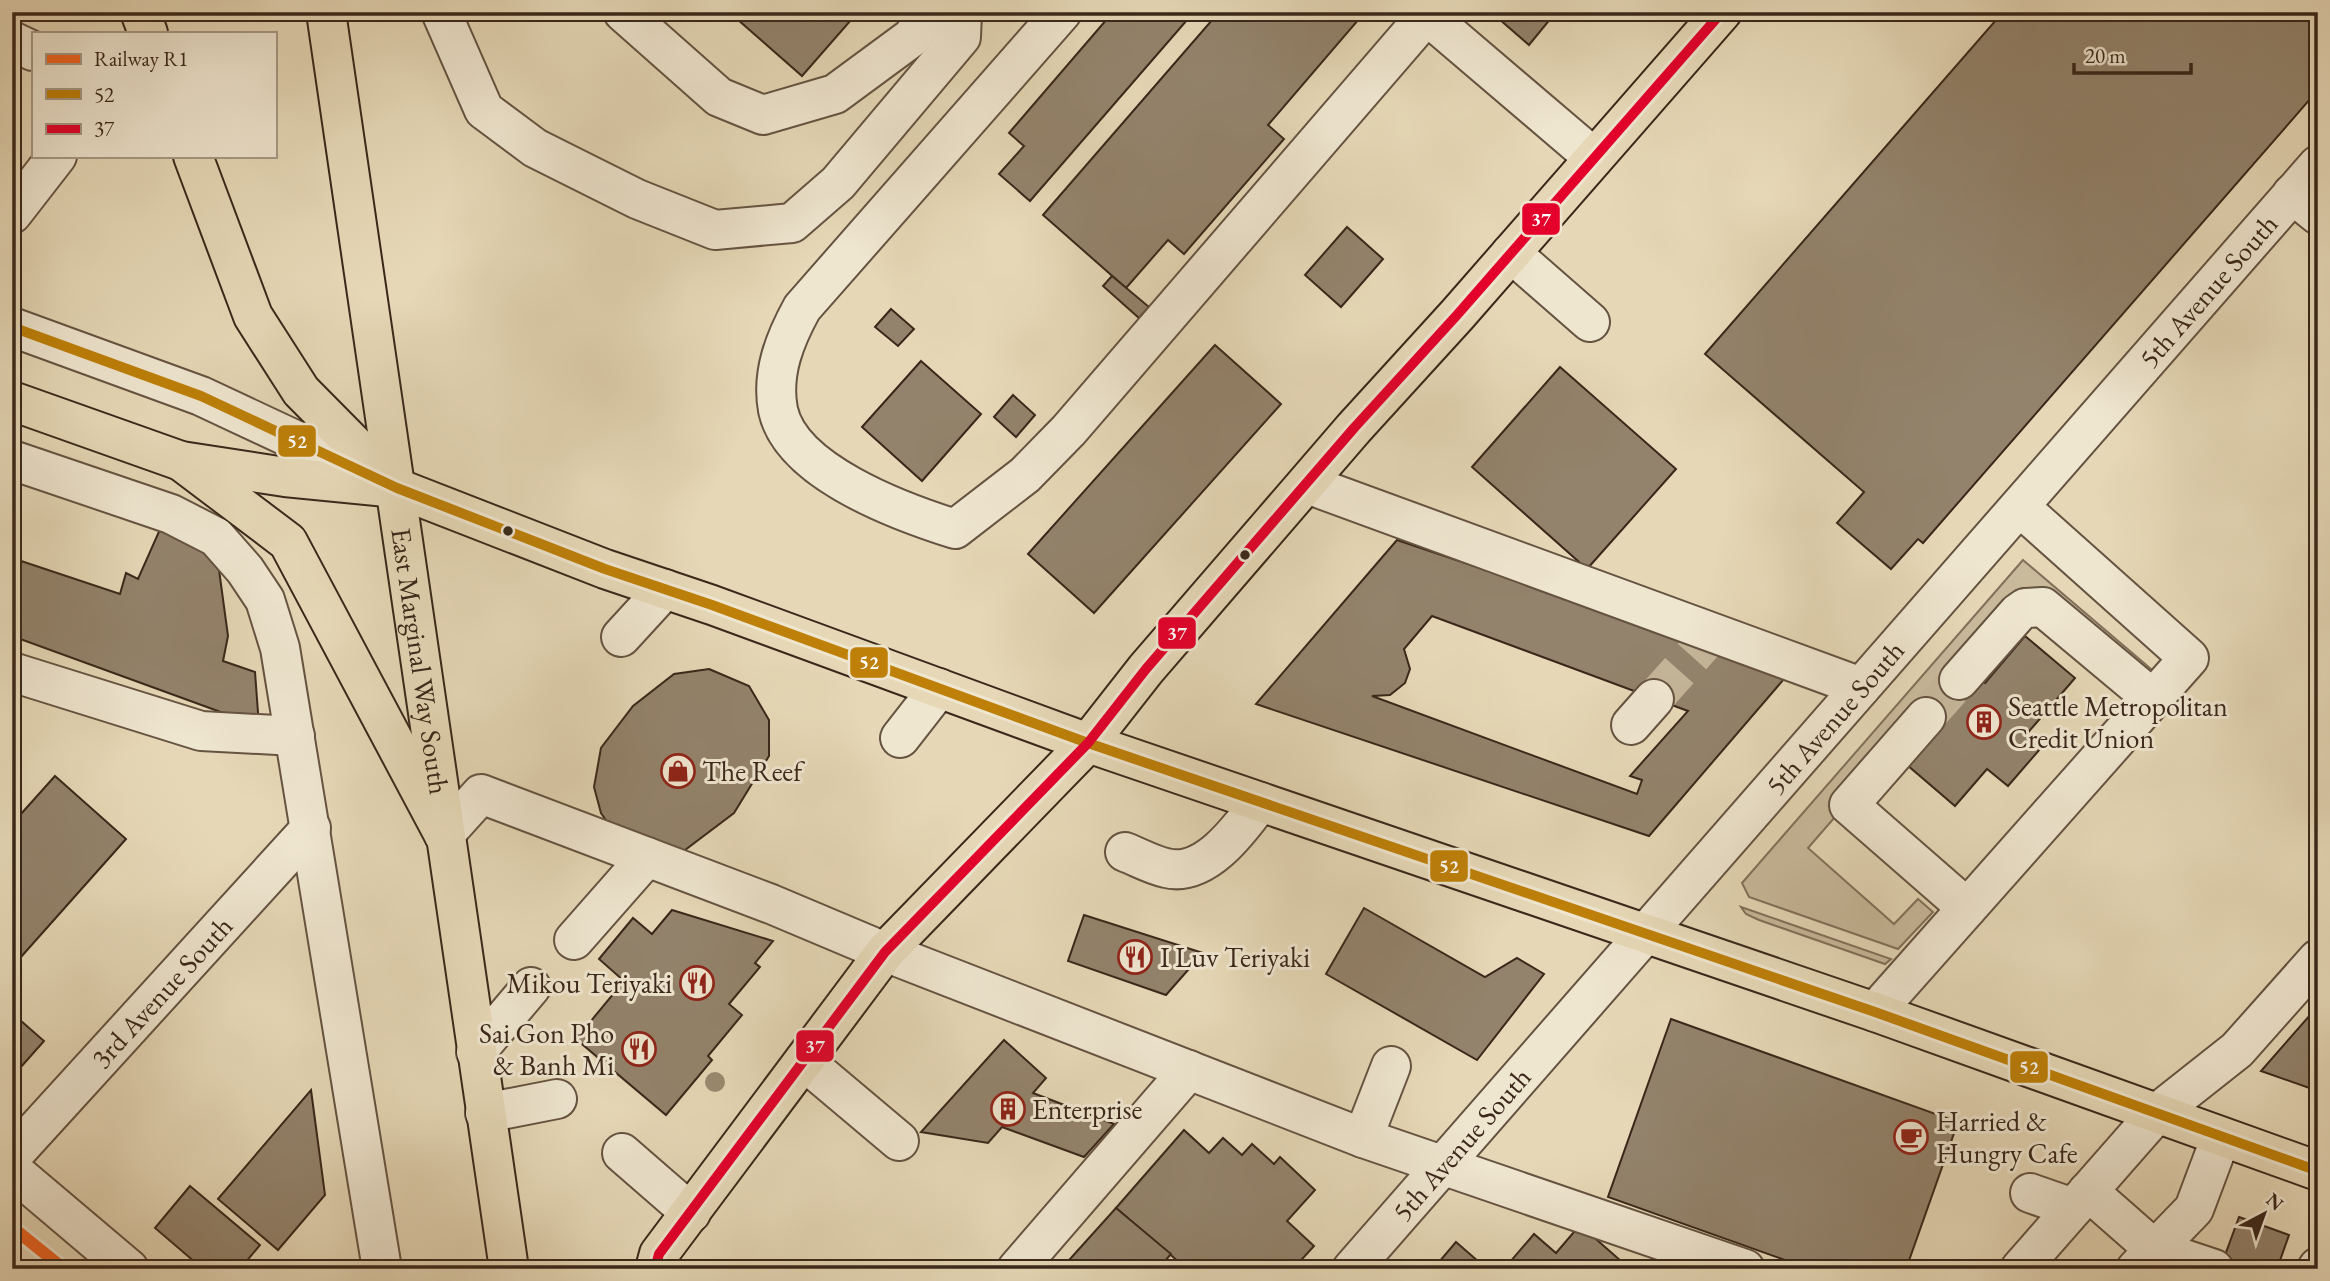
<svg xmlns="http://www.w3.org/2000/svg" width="2330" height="1281" font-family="'EB Garamond',serif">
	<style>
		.green { fill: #c9ba9c; stroke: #82705b; stroke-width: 2 }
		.building { fill: #93836c; stroke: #3a271a; stroke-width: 2; fill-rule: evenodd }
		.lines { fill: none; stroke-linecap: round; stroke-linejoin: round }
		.minor-tunnel { stroke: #c4b598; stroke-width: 38; stroke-dasharray: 38 19; stroke-linecap: butt }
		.minor-casing { stroke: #655341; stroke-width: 42 }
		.major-casing { stroke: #3a271a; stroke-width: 42 }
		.highway-casing { stroke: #3a271a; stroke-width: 42 }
		.minor { stroke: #efe6d0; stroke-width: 38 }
		.major { stroke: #e6d8b7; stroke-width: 38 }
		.highway { stroke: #e6d8b7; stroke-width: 38 }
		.bus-1-casing { stroke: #efe6d0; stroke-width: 16 }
		.bus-2-casing { stroke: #efe6d0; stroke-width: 16 }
		.bus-1 { stroke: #be8008; stroke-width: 10 }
		.bus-2 { stroke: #e4002b; stroke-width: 10 }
		.rail-1-casing { stroke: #efe6d0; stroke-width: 18 }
		.rail-1 { stroke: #f26522; stroke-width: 12 }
		.tree { fill: #9b8b72 }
		.bus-dot { fill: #3a271a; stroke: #efe6d0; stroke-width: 2.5 }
		.labels { text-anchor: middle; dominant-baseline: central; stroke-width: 6; stroke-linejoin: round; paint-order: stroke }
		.street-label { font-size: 28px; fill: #3a271a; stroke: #efe6d0 }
		.poi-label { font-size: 28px; fill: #3a271a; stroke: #efe6d0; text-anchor: start }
		.line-badge { stroke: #efe6d0; stroke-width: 2.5 }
		.badge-label { font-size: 19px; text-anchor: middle; font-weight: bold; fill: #fff }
	</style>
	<rect width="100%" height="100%" fill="#e6d8b7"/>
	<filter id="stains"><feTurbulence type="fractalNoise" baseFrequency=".00286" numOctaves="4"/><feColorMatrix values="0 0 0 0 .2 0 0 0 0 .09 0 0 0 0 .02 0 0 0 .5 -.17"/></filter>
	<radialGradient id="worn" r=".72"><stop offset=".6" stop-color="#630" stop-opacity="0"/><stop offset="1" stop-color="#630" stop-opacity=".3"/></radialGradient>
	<g class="green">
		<polygon points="2023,560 2157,674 2147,685 2016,609 1808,848 1894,924 1918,899 1933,912 1898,949 1749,897 1742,883"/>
		<polygon points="1741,907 1891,959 1885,964 1759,920 1746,914"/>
	</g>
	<g class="building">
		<polygon points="729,12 858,12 802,76"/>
		<polygon points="1113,12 1194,12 1030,201 999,174 1024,146 1009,133"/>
		<polygon points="1219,12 1365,12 1268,125 1284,139 1184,254 1168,240 1126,288 1043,215"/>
		<polygon points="1491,12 1556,12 1529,45"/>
		<polygon points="2003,12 2318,12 2318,90 1923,543 1918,539 1891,569 1837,523 1864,492 1705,354"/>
		<polygon points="1347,227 1383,259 1341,307 1305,275"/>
		<polygon points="1112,276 1149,307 1139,318 1103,286"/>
		<polygon points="891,309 914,329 898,346 875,327"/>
		<polygon points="1215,345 1281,404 1094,613 1028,554"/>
		<polygon points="921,361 981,414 922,481 862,427"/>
		<polygon points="1560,367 1676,469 1587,569 1472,467"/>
		<polygon points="1013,395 1035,415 1016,437 994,417"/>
		<polygon points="161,527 217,555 228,636 223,661 255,672 259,726 12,636 12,558 120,594 126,573 138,579"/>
		<path d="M1397,540l393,132 -141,164 -393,-132zM1432,616l256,95 -58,65 12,4 -5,14 -265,-98 18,-1 15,-12 5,-14 -6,-20z"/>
		<polygon points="2025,636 2075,678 2025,736 2040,749 2008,786 1987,769 1955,806 1906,764 1916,709 1949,671 1985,683"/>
		<polygon points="709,669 749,686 769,720 769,756 734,813 685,850 659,853 614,832 601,813 594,787 601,748 633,706 674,674"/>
		<polygon points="55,776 126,839 12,967 12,824"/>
		<polygon points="1364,908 1485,977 1517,958 1544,974 1477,1060 1326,974"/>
		<polygon points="672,910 773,941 755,963 760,967 729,1004 742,1015 708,1056 712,1060 666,1115 576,1039 624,981 599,959 633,918 652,934"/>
		<polygon points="1084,915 1203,953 1166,995 1068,961"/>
		<polygon points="2318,1006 2318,1091 2261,1071"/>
		<polygon points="12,1013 44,1041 12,1077"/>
		<polygon points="1671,1019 1958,1122 1906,1269 1810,1269 1608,1197"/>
		<polygon points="1004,1040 1046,1078 1033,1093 1114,1124 1084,1157 1002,1127 988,1143 921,1132"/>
		<polygon points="311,1090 325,1195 278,1250 218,1199"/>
		<polygon points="1184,1130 1209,1153 1223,1138 1242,1155 1252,1144 1274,1164 1280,1157 1315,1190 1287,1221 1314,1246 1293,1269 1187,1269 1116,1208"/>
		<polygon points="190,1186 260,1245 240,1269 203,1269 155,1228"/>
		<polygon points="1116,1208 1171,1254 1158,1269 1061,1269"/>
		<polygon points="2239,1217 2289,1235 2277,1269 2220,1269"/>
		<polygon points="1580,1225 1630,1269 1504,1269 1534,1234 1556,1253"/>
		<polygon points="1456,1242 1487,1269 1433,1269"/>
	</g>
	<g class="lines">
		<g class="minor-tunnel">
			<polyline points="1654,699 1704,643"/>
			<polyline points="1926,717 1959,680"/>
		</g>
		<g class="minor-casing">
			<g id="minor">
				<polyline points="441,12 484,110 535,148 637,199 715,230 792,223 838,183 961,37 962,12"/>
				<polyline points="623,12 719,97 763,115 835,94 911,38 933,12"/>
				<path d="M1062,12l-260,296c-17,31 -31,65 -24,102 13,62 123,102 177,119l70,-54 44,-45 357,-414"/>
				<polyline points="1423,12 1593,157"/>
				<polyline points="12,41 33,51"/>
				<polyline points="2292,194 2318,215"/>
				<polyline points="12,214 57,156"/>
				<polyline points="1511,253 1590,322"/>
				<polyline points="12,327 201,396 391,485"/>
				<polyline points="12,460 171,514 216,537 245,570 265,600 280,648 382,1269"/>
				<polyline points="1307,484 1861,687"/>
				<polyline points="621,637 665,589"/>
				<polyline points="12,672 201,731 295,736"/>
				<polyline points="1959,680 2018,613 2025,608 2043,607 2153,699"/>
				<polyline points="1926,717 1849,805 1967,908"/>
				<polyline points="1631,725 1654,699"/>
				<polyline points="900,738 939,688"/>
				<polyline points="444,835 481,794 771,904 885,952 1363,1138 1745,1269"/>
				<path d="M1125,852c13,5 27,13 41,16 39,10 74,-39 94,-66"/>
				<polyline points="574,940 647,857"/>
				<polyline points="1875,1012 2189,658 2020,507"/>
				<polyline points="476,1052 531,987"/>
				<polyline points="804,1061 899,1141"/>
				<polyline points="485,1113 557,1099"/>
				<polyline points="1363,1138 1391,1066"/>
				<polyline points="622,1153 691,1213"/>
				<path id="s1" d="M12,1156l299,-328"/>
				<polyline points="12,1170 129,1269"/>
				<polyline points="2088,1191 2154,1249 2214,1269"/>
				<polyline points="2030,1193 2073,1208"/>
				<polyline points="1017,1269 1189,1070"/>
				<path id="s2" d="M1352,1269l966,-1104"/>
				<polyline points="2020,1269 2156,1114 2237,1050 2318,959"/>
				<polyline points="2136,1269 2194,1209 2221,1137"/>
				<polyline points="2317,1269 2318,1267"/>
			</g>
		</g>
		<g class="major-casing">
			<g id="major">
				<path id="s3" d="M326,12l183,1257"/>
				<polyline points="397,488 605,569 712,605 1088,743 1875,1012 2318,1171"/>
				<polyline points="655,1269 659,1254 885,952 1088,743 1146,669 1354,428 1457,315 1722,12"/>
			</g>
		</g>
		<g class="highway-casing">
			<g id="highway">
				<polyline points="140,12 148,33"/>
				<polyline points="193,156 253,316 301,391 397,488"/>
				<polyline points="12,401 181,461 285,477 397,488"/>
				<polyline points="181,461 288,542 444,835"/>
			</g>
		</g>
		<use href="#minor" class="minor"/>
		<use href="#major" class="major"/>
		<use href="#highway" class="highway"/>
		<g class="bus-1-casing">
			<polyline id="bus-1" points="12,327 201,396 397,488 605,569 712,605 1088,743 1875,1012 2318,1171"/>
		</g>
		<g class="bus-2-casing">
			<polyline id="bus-2" points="655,1269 659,1254 885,952 1088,743 1146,669 1354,428 1457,315 1722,12"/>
		</g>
		<use href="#bus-1" class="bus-1"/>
		<use href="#bus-2" class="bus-2"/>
		<g class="rail-1-casing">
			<polyline id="rail-1" points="12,1227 64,1269"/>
		</g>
		<use href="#rail-1" class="rail-1"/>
	</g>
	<circle class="tree" cx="715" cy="1082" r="10"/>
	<defs>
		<g id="building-ring" transform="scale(1.75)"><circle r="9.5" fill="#efe6d0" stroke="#8f2418" stroke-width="1.5"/><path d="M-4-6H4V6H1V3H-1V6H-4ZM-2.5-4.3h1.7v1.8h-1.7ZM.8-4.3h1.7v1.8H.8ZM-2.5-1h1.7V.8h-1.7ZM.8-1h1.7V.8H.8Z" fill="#8f2418"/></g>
		<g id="shop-ring" transform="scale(1.75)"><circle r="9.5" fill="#efe6d0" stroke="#8f2418" stroke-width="1.5"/><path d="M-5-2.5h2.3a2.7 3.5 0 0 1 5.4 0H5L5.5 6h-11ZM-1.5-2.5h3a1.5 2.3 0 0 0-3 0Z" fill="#8f2418"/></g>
		<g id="restaurant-ring" transform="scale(1.75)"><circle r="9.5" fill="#efe6d0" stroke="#8f2418" stroke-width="1.5"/><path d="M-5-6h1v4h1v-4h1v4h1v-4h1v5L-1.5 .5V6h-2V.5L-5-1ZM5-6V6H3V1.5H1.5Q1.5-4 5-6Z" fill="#8f2418"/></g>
		<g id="cafe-ring" transform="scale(1.75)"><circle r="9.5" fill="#efe6d0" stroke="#8f2418" stroke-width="1.5"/><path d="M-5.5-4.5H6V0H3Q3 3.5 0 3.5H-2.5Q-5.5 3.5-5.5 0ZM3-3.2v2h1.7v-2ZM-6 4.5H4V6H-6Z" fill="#8f2418"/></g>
	</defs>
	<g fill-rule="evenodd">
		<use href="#building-ring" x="1984" y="722"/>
		<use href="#shop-ring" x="678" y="771"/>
		<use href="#restaurant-ring" x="1135" y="957"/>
		<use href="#restaurant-ring" x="697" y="983"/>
		<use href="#restaurant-ring" x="639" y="1049"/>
		<use href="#building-ring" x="1008" y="1109"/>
		<use href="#cafe-ring" x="1911" y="1137"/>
	</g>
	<g class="bus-dot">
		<circle cx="508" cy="531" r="6"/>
		<circle cx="1245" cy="555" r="6"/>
	</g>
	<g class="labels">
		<g class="street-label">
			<text stroke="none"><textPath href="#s2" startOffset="1300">5th Avenue South</textPath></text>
			<text stroke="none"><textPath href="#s3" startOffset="656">East Marginal Way South</textPath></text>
			<text stroke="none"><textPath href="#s2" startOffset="733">5th Avenue South</textPath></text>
			<text stroke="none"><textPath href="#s1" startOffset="222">3rd Avenue South</textPath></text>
			<text stroke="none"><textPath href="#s2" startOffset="166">5th Avenue South</textPath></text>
		</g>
		<g class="poi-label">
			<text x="2008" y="706">Seattle Metropolitan<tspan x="2008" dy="32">Credit Union</tspan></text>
			<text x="702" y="771">The Reef</text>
			<text x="1160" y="957">I Luv Teriyaki</text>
			<text x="672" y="983" text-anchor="end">Mikou Teriyaki</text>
			<text x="614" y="1033" text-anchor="end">Sai Gon Pho<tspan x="614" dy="32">&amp; Banh Mi</tspan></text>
			<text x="1032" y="1109">Enterprise</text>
			<text x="1936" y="1121">Harried &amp;<tspan x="1936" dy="32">Hungry Cafe</tspan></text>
		</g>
	</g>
	<g class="line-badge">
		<rect x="1521" y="202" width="40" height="34" rx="7" fill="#e4002b"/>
		<rect x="277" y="424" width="40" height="34" rx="7" fill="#be8008"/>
		<rect x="1157" y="616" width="40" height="34" rx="7" fill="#e4002b"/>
		<rect x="849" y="646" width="40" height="33" rx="7" fill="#be8008"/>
		<rect x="1429" y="849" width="40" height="34" rx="7" fill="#be8008"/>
		<rect x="795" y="1029" width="40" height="34" rx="7" fill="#e4002b"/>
		<rect x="2009" y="1050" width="40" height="34" rx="7" fill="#be8008"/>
	</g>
	<g class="badge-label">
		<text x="1541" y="226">37</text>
		<text x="297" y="448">52</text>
		<text x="1177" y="640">37</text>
		<text x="869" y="669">52</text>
		<text x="1449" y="873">52</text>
		<text x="815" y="1053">37</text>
		<text x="2029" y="1074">52</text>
	</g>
	<rect width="2330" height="1281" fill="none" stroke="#e6d8b7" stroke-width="42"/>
	<rect x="14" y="14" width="2302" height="1253" fill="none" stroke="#3a271a" stroke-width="3.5"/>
	<rect x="21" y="21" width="2288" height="1239" fill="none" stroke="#3a271a" stroke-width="2"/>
	<rect x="32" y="32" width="245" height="126" fill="#efe6d0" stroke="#a79a87" stroke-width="2"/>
	<rect x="46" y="54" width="35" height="10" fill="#f26522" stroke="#a79a87" stroke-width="2"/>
	<text x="94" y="66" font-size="21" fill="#3a271a">Railway R1</text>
	<rect x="46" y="89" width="35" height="10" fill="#be8008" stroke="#a79a87" stroke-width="2"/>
	<text x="94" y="102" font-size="21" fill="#3a271a">52</text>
	<rect x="46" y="124" width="35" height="10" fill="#e4002b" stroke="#a79a87" stroke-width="2"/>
	<text x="94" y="136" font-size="21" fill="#3a271a">37</text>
	<g transform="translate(2264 1214) rotate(41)" stroke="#efe6d0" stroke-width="5" paint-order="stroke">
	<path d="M0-5L12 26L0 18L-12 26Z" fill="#3a271a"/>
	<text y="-10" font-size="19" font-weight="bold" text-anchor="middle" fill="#3a271a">N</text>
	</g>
	<path d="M2074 63v10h117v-10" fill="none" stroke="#3a271a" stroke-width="3.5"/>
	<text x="2085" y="63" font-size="21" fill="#3a271a" stroke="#efe6d0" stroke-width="5" paint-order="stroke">20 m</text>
	<rect width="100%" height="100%" filter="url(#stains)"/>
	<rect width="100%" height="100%" fill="url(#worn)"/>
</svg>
